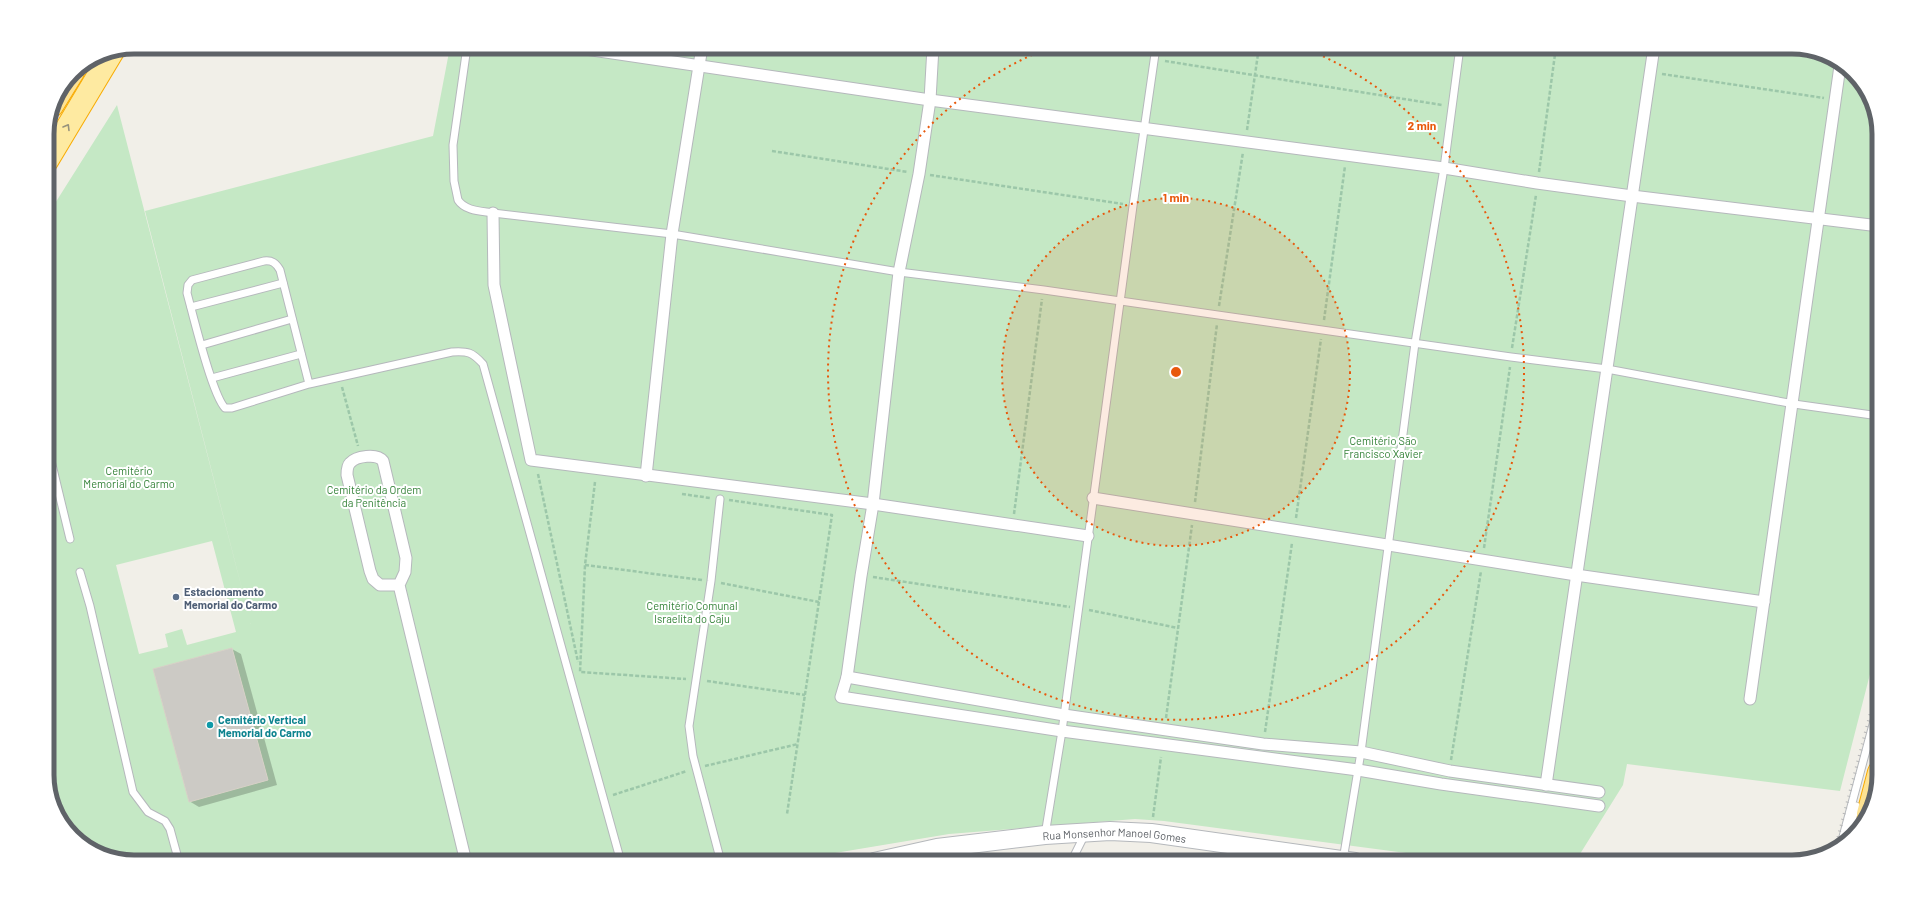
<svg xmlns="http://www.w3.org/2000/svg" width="1926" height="909" font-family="Barlow,sans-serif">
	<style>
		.green { fill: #c5e8c5; fill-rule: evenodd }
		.shadow { fill: #0003 }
		.building { fill: #cccac5; stroke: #d6d1c6 }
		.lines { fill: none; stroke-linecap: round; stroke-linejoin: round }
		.service-casing { stroke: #b5b8bc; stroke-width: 9 }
		.pedestrian-casing { stroke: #b5b8bc; stroke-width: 13 }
		.tertiary-casing { stroke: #b5b8bc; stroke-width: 20 }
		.trunk-casing { stroke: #f9ab00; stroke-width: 24 }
		.motorway-casing { stroke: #f9ab00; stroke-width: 24 }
		.path { stroke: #9cc7a9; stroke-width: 2.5; stroke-dasharray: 4 2; stroke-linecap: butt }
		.service { stroke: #fff; stroke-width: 7 }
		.pedestrian { stroke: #fff; stroke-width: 11 }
		.tertiary { stroke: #fff; stroke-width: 18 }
		.trunk { stroke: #feeaa1; stroke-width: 22 }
		.motorway { stroke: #fde293; stroke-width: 22 }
		.rail { stroke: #b6b7b8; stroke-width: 3; stroke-dasharray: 1 5; stroke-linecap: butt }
		.oneway { stroke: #97927c }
		.ring { fill: none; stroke: #e8590c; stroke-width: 2; stroke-dasharray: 2 4 }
		.service-dot { fill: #5c6f8a; stroke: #fff; stroke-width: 1.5 }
		.culture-dot { fill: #0f9aa8; stroke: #fff; stroke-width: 1.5 }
		.labels { text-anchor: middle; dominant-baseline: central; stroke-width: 4; stroke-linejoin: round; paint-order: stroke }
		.park-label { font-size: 11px; fill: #348238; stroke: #fff }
		.service-label { font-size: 11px; font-weight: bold; fill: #4e5e75; stroke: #fff; text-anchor: start }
		.culture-label { font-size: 11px; font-weight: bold; fill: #0d838f; stroke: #fff; text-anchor: start }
		.street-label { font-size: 11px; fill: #5f6368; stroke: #fff }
		.rim { fill: none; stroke: #5f6368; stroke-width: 5 }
		.centre { fill: #e8590c; stroke: #fff; stroke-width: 2 }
		.ring-label { font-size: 12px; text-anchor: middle; font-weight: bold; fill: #e8590c; stroke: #fff; stroke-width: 4; stroke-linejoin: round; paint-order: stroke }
	</style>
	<rect width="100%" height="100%" fill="#f1efe8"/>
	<path class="green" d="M450,47h1342l33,7 39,32 15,43v510l-39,152 -213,-27 -4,21 -48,77h-101l-310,-41 -29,-2 -186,15 -138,23 -21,5h-656l-33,-7 -39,-32 -15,-42v-565l70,-111 134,519 -106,-413 288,-75zM212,541l24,91 -49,13 -5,-16 -17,5 3,13 -29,7 -23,-89zM232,648l36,132 -79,22 -36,-133z"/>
	<polygon class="shadow" points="232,649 241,654 277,785 199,807 189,801"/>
	<polygon class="building" points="232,648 268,780 189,802 153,669"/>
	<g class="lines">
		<g class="service-casing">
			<g id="service">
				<path d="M467,47l-14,98 1,36 4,19c7,11 23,11 35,13l179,21 227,38 145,18 467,67 96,12 187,35 85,12"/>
				<polyline points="191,307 283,283"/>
				<polyline points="202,345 292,319"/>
				<polyline points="212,378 301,354"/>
				<path d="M309,384l-29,-114c-4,-7 -8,-10 -16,-9l-72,19 -4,5 -1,8c6,22 25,102 38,115h7l77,-24 143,-32c16,-1 20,0 31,12l138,498"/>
				<polyline points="47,444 70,539"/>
				<polyline points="720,499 711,581 689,726 693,756 721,862"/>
				<polyline points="80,572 90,606 133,792 148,812 165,821 170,829 179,862"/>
				<polyline points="1045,835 1062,731 1133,206 1156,47"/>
				<polyline points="1847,839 1856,806"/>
				<polyline points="1840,848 1879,702"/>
				<polyline points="1343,860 1361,752 1415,343 1444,168 1460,47"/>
				<polyline points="1071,862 1085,834"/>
			</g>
		</g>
		<g class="pedestrian-casing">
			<g id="pedestrian">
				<polyline points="572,47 930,100 1444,168 1537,183 1632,196 1879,226"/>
				<polyline points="933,47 930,100 919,174 899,272 873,504 861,576 847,677 841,697 1062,731 1358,770 1441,784 1599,806"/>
				<polyline points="493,213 494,285 531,460 873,504 1088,536"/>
				<polyline points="646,476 672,234 702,47"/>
				<polyline points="1093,498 1576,575 1764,602"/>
				<path d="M399,585h-19l-7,-6 -3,-8 -23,-96c0,-3 0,-9 3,-12 6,-7 27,-10 33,-2l23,97 -1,14 -6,13 67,277"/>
				<polyline points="847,677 1064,715 1263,744 1361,752 1450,771 1599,792"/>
				<polyline points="1750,699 1840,66"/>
				<polyline points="1546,785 1654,47"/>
			</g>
		</g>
		<g class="tertiary-casing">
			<g id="tertiary">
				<path id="s1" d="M874,862l63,-14 108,-13 65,-4 41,2 204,29"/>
			</g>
		</g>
		<g class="trunk-casing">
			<polyline id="trunk" points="47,161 113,51"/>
		</g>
		<g class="motorway-casing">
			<g id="motorway">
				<polyline points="52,106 73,72"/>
				<polyline points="1868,814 1879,772"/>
			</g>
		</g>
		<g class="path">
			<polyline points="1433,47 1451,49"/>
			<polyline points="1165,61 1442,105"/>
			<polyline points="1662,74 1824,98"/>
			<polyline points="1247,130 1259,47"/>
			<polyline points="772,151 908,172"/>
			<polyline points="1539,172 1556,47"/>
			<polyline points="930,175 1123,204"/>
			<polyline points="1219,306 1243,152"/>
			<polyline points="1324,320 1345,166"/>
			<polyline points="1512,348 1536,195"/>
			<polyline points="342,387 358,446"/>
			<polyline points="538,474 578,662"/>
			<polyline points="595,482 585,565 580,672 686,679"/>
			<polyline points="682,494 710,498"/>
			<polyline points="729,500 832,515 787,814"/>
			<polyline points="1195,502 1217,324"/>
			<polyline points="1014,514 1042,299"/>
			<polyline points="1296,518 1321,339"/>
			<polyline points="1484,548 1510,367"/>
			<polyline points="585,565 702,580"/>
			<polyline points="873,577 1070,607"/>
			<polyline points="721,583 819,602"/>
			<polyline points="1089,610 1178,628"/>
			<polyline points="707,681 805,695"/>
			<polyline points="1166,718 1192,525"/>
			<polyline points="1265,732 1292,543"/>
			<polyline points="1451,760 1481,571"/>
			<polyline points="705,766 798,744"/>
			<polyline points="613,795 687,771"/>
			<polyline points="1153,817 1161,757"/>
		</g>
		<use href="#service" class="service"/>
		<use href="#pedestrian" class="pedestrian"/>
		<use href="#tertiary" class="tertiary"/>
		<use href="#trunk" class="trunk"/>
		<use href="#motorway" class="motorway"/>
		<polyline class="rail" points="1835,849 1879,680"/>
	</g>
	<defs><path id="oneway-chevron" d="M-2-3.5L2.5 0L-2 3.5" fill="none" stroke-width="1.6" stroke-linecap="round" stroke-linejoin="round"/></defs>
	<use class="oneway" href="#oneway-chevron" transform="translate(67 127) rotate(-59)"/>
	<circle cx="1176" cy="372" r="174" fill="#e8590c" fill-opacity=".12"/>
	<g class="ring">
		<circle cx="1176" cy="372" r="174"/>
		<path d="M1301 47A348 348 0 1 1 1051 47"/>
	</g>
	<circle class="service-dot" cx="176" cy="597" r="4"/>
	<circle class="culture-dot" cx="210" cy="725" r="4"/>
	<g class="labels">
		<g class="park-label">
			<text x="1383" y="440">Cemitério São<tspan x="1383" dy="13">Francisco Xavier</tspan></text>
			<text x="129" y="470">Cemitério<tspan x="129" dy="13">Memorial do Carmo</tspan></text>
			<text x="374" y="489">Cemitério da Ordem<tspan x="374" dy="13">da Penitência</tspan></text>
			<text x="692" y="605">Cemitério Comunal<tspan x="692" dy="13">Israelita do Caju</tspan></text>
		</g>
		<g class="service-label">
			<text x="184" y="591">Estacionamento<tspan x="184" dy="13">Memorial do Carmo</tspan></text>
		</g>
		<g class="culture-label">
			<text x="218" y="719">Cemitério Vertical<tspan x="218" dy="13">Memorial do Carmo</tspan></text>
		</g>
		<g class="street-label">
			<text stroke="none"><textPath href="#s1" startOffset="243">Rua Monsenhor Manoel Gomes</textPath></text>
		</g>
	</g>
	<path d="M0 0H1926V909H0ZM134 54H1792A80 80 0 0 1 1872 134V775A80 80 0 0 1 1792 855H134A80 80 0 0 1 54 775V134A80 80 0 0 1 134 54Z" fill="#fff" fill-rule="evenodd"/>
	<path class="rim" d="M134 54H1792A80 80 0 0 1 1872 134V775A80 80 0 0 1 1792 855H134A80 80 0 0 1 54 775V134A80 80 0 0 1 134 54Z"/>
	<circle cx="1176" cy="372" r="6" class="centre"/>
	<g class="ring-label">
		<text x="1422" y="130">2 min</text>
		<text x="1176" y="202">1 min</text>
	</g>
</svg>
